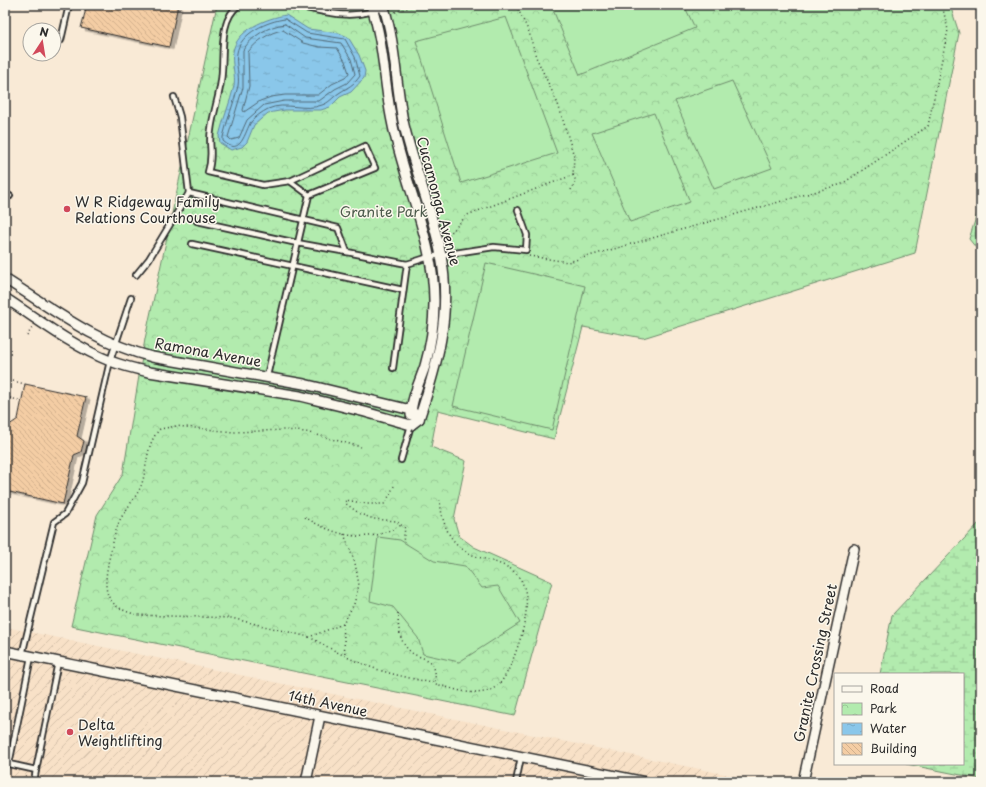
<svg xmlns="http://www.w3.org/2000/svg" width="986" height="787" font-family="'Playpen Sans',sans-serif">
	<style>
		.industrial { fill: url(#industrial-furrows) }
		.wetland { fill: url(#wetland-marsh); stroke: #6e8b6c }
		.park { fill: url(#park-crowns); stroke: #6e8b6c }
		.pitch { fill: #b2ebae; stroke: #6e8b6c }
		.water { fill: url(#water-ripples); stroke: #64899e }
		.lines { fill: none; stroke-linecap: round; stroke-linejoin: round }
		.shore { stroke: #516977; stroke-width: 1 }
		.building { fill: url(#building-back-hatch); stroke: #2b2b2b; filter: url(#shadow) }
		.service-casing { stroke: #2b2b2b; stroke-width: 8 }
		.minor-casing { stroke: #2b2b2b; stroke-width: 12 }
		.path { stroke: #2b2b2b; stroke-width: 1.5; stroke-dasharray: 1 3; stroke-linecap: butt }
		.service { stroke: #fbf7ec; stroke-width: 4.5 }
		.minor { stroke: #fbf7ec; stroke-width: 9 }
		.poi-dot { fill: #d1495b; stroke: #fbf7ec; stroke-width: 1.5 }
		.labels { text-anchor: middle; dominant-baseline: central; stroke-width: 3; stroke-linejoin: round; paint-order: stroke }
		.poi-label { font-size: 14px; fill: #2b2b2b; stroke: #fbf7ec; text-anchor: start }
		.street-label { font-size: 14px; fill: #2b2b2b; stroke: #fbf7ec }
		.park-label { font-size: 14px; fill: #4d5b4c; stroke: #fbf7ec }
	</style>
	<defs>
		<pattern id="industrial-furrows" width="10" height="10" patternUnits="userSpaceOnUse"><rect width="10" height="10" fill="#f8e1c7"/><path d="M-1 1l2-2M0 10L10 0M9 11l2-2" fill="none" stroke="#d5c1ab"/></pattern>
		<pattern id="wetland-marsh" width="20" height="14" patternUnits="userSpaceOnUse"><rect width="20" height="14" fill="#b2ebae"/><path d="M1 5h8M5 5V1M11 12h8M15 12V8" fill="none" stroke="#99ca96"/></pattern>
		<pattern id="park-crowns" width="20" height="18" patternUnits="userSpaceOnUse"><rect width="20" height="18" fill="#b2ebae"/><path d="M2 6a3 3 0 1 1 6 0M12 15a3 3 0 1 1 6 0" fill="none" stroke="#99ca96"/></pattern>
		<pattern id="water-ripples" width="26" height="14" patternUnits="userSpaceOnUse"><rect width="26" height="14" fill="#8ac7ea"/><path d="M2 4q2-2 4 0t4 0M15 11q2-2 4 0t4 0" fill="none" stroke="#77abc9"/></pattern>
		<pattern id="building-back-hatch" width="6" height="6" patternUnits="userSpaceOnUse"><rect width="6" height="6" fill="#f4cda4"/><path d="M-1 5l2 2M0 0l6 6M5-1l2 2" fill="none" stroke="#d1b08d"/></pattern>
		<filter id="shadow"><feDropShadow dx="4" dy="2.5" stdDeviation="0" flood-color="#0004"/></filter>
	</defs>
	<rect width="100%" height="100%" fill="#f9ead6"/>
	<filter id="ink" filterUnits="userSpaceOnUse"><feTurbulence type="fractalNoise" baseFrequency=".025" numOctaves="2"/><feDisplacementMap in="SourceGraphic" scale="8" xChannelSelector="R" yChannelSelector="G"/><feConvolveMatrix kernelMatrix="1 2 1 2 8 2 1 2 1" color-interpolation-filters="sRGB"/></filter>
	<g filter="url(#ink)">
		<polygon class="industrial" points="5,627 763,782 5,782"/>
		<g class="wetland">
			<polygon points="981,202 981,254 969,239"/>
			<polygon points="981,521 981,779 906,764 963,764 963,674 880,674 892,615"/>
		</g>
		<polygon class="park" points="217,5 950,5 959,33 915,253 643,338 583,327 554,439 438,410 431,447 466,461 454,519 459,536 474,547 552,582 515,716 71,626 97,515 123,474 145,339"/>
		<g class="pitch">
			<polygon points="551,5 684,5 695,28 580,75"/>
			<polygon points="506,17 557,153 461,183 416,41"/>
			<polygon points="732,81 772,168 714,189 675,101"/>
			<polygon points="654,113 690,202 630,222 592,133"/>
			<polygon points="486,263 585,286 552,430 453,406"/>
			<polygon points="378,537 400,540 434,561 465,566 482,588 498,586 520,623 459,662 423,654 418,638 393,607 370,601"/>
		</g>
		<path class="water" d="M286,15l22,14 31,4 9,4 11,18 6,16 -1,7 -13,14 -11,5 -10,10 -9,3h-36l-17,3 -14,12 -7,17 -5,5 -11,3 -11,-7 -1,-7c4,-17 11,-33 15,-50 2,-11 -3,-23 -1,-34 3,-22 34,-34 53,-37z"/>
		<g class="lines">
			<g class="shore">
				<path d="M285,19l22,14 38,6 10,18 5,19c-6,9 -12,11 -21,17 -6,4 -10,10 -17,12 -17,7 -37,-4 -54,4 -6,3 -13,8 -17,13 -6,9 -10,36 -28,19v-4c4,-17 11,-34 15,-51 2,-11 -3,-22 -1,-33 3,-20 31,-32 48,-34z"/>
				<path d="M285,24l20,14 36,5 10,16 4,15 -8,9 -12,6 -16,12h-35l-20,4 -17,15 -8,18 -8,2 -3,-3 15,-50v-37c9,-14 25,-24 42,-26z"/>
				<path d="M283,30l20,13 16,4 18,1 8,13 4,12 -4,5 -13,6 -14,11h-33l-14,2 -11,4 -16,11 -1,-2 6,-24 -1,-34c9,-11 21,-20 35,-22z"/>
			</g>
		</g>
		<g class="building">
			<polygon points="87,5 178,5 169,47 81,28"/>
			<polygon points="25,384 86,397 77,436 84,441 81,452 74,455 63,504 5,491 5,428 18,419"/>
		</g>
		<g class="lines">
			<g class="service-casing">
				<g id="service">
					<path d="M239,5c-22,16 -14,53 -18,76 -2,16 -8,32 -10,49 -3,16 3,24 -3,42l55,13 27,-4 75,-35 10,22 -66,27 -42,181"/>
					<path d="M292,5c36,8 63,17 97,0"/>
					<polyline points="61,40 69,5"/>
					<polyline points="174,97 180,117 189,193 338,228 347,252 407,264 429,257 494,247 526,250 527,235 518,210"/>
					<polyline points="290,181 309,195"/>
					<polyline points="5,194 10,196"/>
					<polyline points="197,221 297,243 347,252"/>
					<polyline points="192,244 403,290"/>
					<polyline points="136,275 149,259 189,193"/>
					<polyline points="393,368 407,264"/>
					<polyline points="401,460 411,425"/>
					<polyline points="22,655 54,522 65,514 82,483 110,361 131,298"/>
					<polyline points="31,657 9,764 36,770 58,662"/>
					<polyline points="34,782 36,770"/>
					<polyline points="516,782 521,757"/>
				</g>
			</g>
			<g class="minor-casing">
				<g id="minor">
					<path d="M371,5c13,37 13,78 21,116 11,60 43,120 42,182 0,21 -3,42 -9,63 -5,15 -14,33 -14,49"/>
					<path d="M383,5c12,33 13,81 20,116 10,45 30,90 38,135 11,58 -4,109 -22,163l-8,6"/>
					<path d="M5,279c51,32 87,62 147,78l152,27 107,26 8,9"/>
					<path d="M5,298c34,22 67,48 105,63 13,5 26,8 39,11l151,24 65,16 46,13"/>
					<polyline points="5,651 645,782"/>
					<polyline points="306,782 320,716"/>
					<polyline points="803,782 854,549"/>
				</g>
			</g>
			<g class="path">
				<polyline points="395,12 416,5"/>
				<polyline points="571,190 576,181 573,175"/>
				<polyline points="446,238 467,215 573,175 574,156 558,104 536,57 529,32 516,5"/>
				<polyline points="529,256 568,262 842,184 928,126 948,30 942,5"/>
				<polyline points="451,262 459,260"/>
				<polyline points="27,336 32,328"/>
				<polyline points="13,381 25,384"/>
				<polyline points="10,398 22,401"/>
				<polyline points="394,486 386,502 384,504 367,504 346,500 345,503 360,514 374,519 396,521 405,528 403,542"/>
				<path d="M305,517c20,13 46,23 71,18 9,-2 18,-7 26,-10"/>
				<path d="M344,534l11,29 4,22 -5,19 -11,20 -34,13 -78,-19 -93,-3c-37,-9 -35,-28 -28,-60 3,-12 5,-24 10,-35 6,-12 16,-22 21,-34 7,-18 4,-42 19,-57l16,-3 58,6 51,-2 21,2 55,15"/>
				<path d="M398,613c0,14 1,30 14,40 7,5 20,5 22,15 2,5 1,11 1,16"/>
				<polyline points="343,624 345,655"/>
				<path d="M309,637c18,9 35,20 54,27 23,10 49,14 73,20 15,4 32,11 48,8 17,-3 24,-20 30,-35 9,-24 25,-71 -5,-89 -9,-5 -21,-8 -31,-11 -27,-9 -36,-31 -38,-57"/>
			</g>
			<use href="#service" class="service"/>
			<use href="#minor" class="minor"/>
		</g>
	</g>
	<g class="poi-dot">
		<circle cx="67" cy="209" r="4"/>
		<circle cx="70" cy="732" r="4"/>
	</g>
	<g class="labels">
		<g class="poi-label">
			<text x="75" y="201">W R Ridgeway Family<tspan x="75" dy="16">Relations Courthouse</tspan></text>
			<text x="78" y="724">Delta<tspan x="78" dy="16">Weightlifting</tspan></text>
		</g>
		<g class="street-label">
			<text transform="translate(439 201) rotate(75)">Cucamonga Avenue</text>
			<text transform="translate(208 352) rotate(10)">Ramona Avenue</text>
			<text transform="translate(815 663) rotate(-78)">Granite Crossing Street</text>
			<text transform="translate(328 703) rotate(12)">14th Avenue</text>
		</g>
		<g class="park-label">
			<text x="384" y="211">Granite Park</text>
		</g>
	</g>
	<rect width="986" height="787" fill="none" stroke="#fbf7ec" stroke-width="20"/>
	<rect x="10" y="10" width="966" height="767" fill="none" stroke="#2b2b2b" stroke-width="1.5" filter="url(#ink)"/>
	<rect x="834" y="673" width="130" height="92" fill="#fbf7ec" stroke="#a8a59f"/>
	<rect x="842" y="686" width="20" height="6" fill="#fbf7ec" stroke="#a8a59f"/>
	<text x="870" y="693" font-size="12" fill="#2b2b2b">Road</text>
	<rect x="842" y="703" width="20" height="12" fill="url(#park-crowns)" stroke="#a8a59f"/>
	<text x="870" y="713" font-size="12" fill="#2b2b2b">Park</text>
	<rect x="842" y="723" width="20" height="12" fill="url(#water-ripples)" stroke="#a8a59f"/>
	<text x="870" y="733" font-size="12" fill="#2b2b2b">Water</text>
	<rect x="842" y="743" width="20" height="12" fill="url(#building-back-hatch)" stroke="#a8a59f"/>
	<text x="870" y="753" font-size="12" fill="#2b2b2b">Building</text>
	<g transform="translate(42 42) rotate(12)"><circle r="19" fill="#fbf7ec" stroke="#a8a59f"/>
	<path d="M0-3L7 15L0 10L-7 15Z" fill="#d1495b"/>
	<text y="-6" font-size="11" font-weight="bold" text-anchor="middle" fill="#2b2b2b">N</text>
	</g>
</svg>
